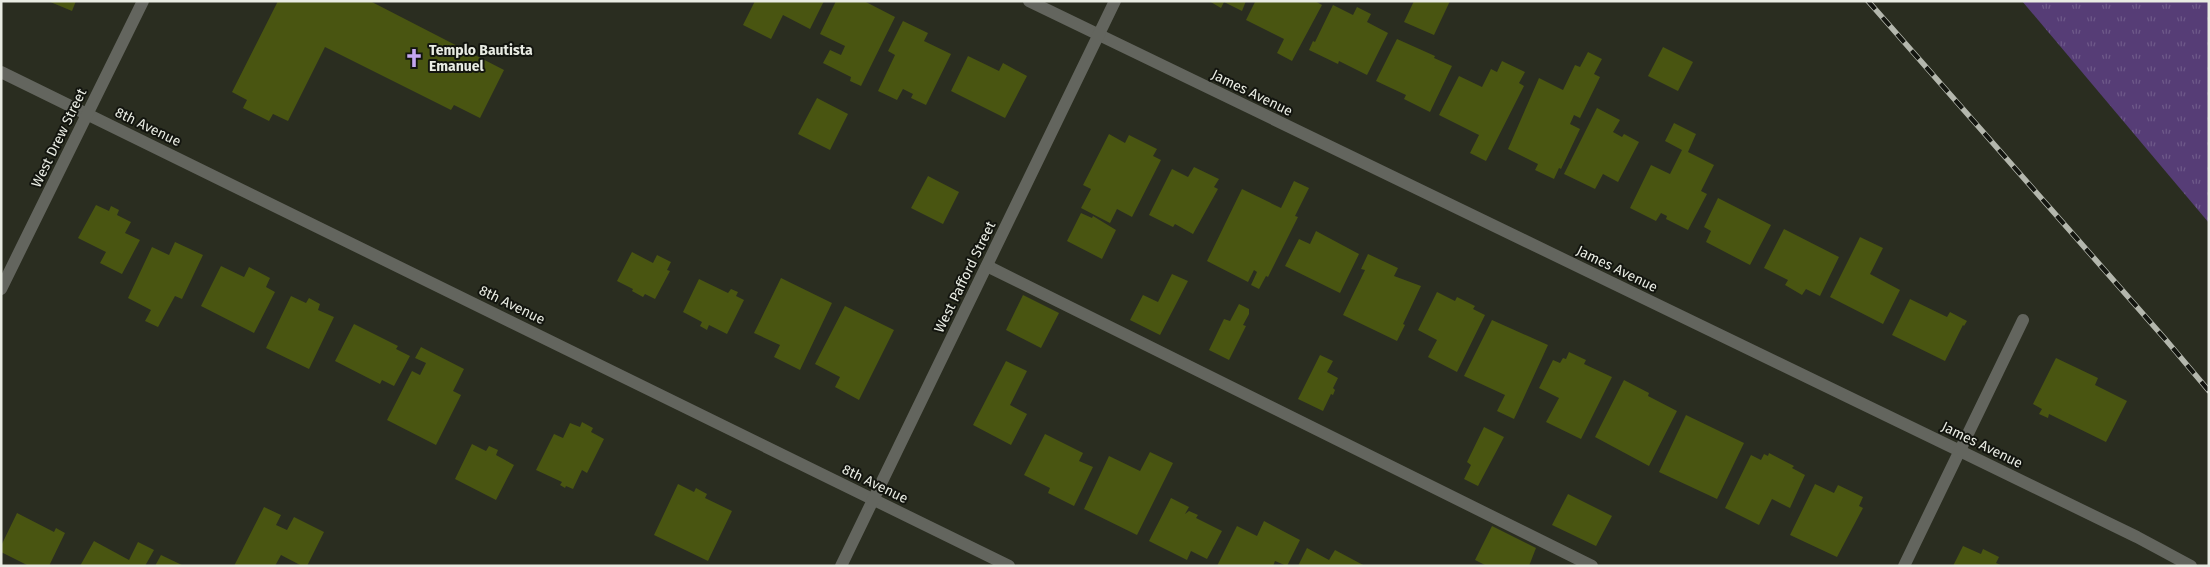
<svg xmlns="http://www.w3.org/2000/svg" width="2210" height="567" font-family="'Fira Sans',sans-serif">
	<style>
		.grass { fill: url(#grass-tufts) }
		.building { fill: #495511 }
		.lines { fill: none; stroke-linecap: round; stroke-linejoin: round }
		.service { stroke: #63655e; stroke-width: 12 }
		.minor { stroke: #63655e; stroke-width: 12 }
		.rail-casing { stroke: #b4b7ad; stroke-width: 5.5 }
		.rail { stroke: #13150f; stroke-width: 4; stroke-dasharray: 11; stroke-linecap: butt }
		.labels { text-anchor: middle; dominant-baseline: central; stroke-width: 4; stroke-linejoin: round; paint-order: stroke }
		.poi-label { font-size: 14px; font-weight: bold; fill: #e9ece3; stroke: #13150f; text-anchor: start }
		.street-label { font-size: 14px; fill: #e9ece3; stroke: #13150f }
	</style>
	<defs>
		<pattern id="grass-tufts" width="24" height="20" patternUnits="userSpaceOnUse" patternTransform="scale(1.25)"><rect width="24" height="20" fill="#563d76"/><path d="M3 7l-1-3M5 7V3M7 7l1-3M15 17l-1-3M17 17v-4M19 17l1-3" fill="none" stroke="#6e5989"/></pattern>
	</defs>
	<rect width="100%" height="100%" fill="#2a2d20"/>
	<polygon class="grass" points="2022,1 2209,1 2209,223"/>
	<g class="building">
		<polygon points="48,1 76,1 72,11"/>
		<polygon points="278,1 370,1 504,70 480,118 454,105 451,110 325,47 288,121 273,114 269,121 243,108 247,100 232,92"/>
		<polygon points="755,1 824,1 810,29 783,15 771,39 743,25"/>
		<polygon points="836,1 864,1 895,17 861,86 850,81 851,77 823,63 830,50 841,55 845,46 820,34"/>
		<polygon points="1209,1 1246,1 1242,11 1224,2 1221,8"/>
		<polygon points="1258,1 1315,1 1322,5 1292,61 1277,53 1284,39 1246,20 1255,2"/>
		<polygon points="1414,1 1450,1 1434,35 1404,22"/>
		<polygon points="1333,5 1353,15 1357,7 1371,14 1367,22 1388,33 1367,75 1339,61 1338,64 1309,50 1313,41 1315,42"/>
		<polygon points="903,21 928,33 924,41 951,54 926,105 911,98 913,94 903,89 897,100 878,91 895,55 888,51"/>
		<polygon points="1397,39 1435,56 1434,58 1452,66 1430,112 1404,99 1406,95 1376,81"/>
		<polygon points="1663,47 1693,62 1678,91 1648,76"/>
		<polygon points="1588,52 1602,59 1594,74 1600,77 1580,118 1574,115 1570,124 1580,129 1561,169 1559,168 1554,179 1535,170 1538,164 1508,149 1539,78 1563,90 1575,65 1580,67"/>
		<polygon points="968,56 999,71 1003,63 1027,76 1005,118 951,91"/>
		<polygon points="1502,61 1525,72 1519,83 1524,86 1486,161 1470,153 1479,135 1439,115 1459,76 1482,87 1491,69 1497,72"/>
		<polygon points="817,98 848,114 830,150 798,134"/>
		<polygon points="1597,108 1620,120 1613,132 1622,137 1624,134 1639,142 1618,182 1603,174 1595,189 1564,174"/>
		<polygon points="1674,123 1696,134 1688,152 1714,165 1701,191 1707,194 1688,230 1666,219 1667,216 1661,213 1656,221 1630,208 1651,165 1670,174 1682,150 1665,141"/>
		<polygon points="1109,134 1125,143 1129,135 1157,149 1153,156 1161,160 1132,217 1117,209 1110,223 1081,208 1091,189 1083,185"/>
		<polygon points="1194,167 1219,179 1214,187 1218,189 1193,234 1175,224 1173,227 1149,215 1172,169 1188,177"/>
		<polygon points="928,176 959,192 943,224 911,208"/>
		<polygon points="1294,181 1309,188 1295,216 1298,217 1268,277 1266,276 1259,289 1251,285 1257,272 1254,270 1248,282 1207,261 1242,189 1281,208"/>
		<polygon points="1718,198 1771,225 1750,265 1706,242 1711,231 1704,227"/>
		<polygon points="96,205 109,211 111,206 119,210 117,215 131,222 125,233 140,240 122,274 100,263 106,252 78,238"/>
		<polygon points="1081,213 1092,218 1093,216 1116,230 1102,259 1067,241"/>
		<polygon points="1784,229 1839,257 1820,296 1806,289 1802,295 1785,285 1788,280 1764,268"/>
		<polygon points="1316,231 1359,254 1340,293 1285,266 1299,239 1310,244"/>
		<polygon points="1860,237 1883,248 1870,274 1900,290 1883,324 1830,297"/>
		<polygon points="175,242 203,255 182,299 175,296 158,327 145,321 151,310 128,298 152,247 169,255"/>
		<polygon points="632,252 653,263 657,255 671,262 667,270 670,271 655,299 645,294 643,297 632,291 633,289 617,281"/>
		<polygon points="1368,254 1398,268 1394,276 1421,286 1403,324 1405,325 1397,341 1343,315 1365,270 1361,269"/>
		<polygon points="221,266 244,277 249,267 270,278 266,287 275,292 254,333 201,306"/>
		<polygon points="1172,274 1188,281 1160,335 1130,320 1143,295 1158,302"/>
		<polygon points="781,278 832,303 800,370 774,357 780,345 754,333"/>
		<polygon points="699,279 728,293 731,289 738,292 736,296 744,300 727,334 709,325 707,330 700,326 702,322 683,312"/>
		<polygon points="1437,292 1455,301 1457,297 1475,306 1473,309 1485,315 1457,372 1428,357 1437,340 1418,330"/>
		<polygon points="1023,295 1059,313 1041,348 1006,330"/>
		<polygon points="291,296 306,303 309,298 320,304 318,310 334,317 309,369 266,348"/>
		<polygon points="1910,299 1947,317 1950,312 1967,321 1964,326 1963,325 1945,361 1892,335"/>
		<polygon points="1239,304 1249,309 1249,314 1243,325 1246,326 1229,360 1209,350 1224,319 1230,321"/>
		<polygon points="845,306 894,330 859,400 835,387 840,377 815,364"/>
		<polygon points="1492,320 1548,345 1514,419 1497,411 1505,395 1464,376"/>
		<polygon points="354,324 398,346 396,349 410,356 394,386 382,380 380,384 335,361"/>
		<polygon points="421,347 464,369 453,391 461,395 436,445 387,420 412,371 420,375 426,363 415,358"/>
		<polygon points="1569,352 1586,360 1584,364 1612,377 1581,439 1546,422 1559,398 1539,388 1553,360 1560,363 1563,358 1566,359"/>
		<polygon points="1320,355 1333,361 1327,372 1338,378 1333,388 1335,390 1333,395 1331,394 1323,411 1298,399"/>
		<polygon points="2056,358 2098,378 2095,385 2127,401 2106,442 2049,414 2048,418 2039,414 2042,409 2033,404"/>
		<polygon points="1006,361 1027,371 1010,405 1027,414 1011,445 973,425"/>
		<polygon points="1624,380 1649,393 1648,396 1677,411 1649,466 1595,437"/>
		<polygon points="1686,415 1744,443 1717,499 1659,472"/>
		<polygon points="582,422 593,428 591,432 604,439 587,473 582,470 573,489 566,486 565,488 560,485 562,482 536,470 554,434 563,438 570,423 580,427"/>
		<polygon points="1484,427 1504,437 1478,486 1464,479 1471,465 1467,462"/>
		<polygon points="1045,434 1083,453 1079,461 1093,467 1074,506 1048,493 1050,488 1024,475"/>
		<polygon points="472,444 486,451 489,446 498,450 496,455 514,465 496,500 455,479"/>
		<polygon points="1150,452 1173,463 1137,535 1084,509 1109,456 1140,471"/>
		<polygon points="1769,453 1794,466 1792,468 1805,475 1790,508 1772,499 1759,525 1725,508 1751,455 1761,460 1764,454 1768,456"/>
		<polygon points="678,484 694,492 696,488 707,494 705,498 732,511 708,561 654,535"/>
		<polygon points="1815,484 1834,493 1838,485 1863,497 1859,506 1863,508 1837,557 1790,535"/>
		<polygon points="1568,494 1612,516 1596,546 1552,525"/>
		<polygon points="1171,498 1189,507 1185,514 1189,511 1198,515 1196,518 1222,531 1207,559 1191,551 1187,560 1149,541"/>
		<polygon points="264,507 281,515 276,525 287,530 294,517 324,532 307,566 302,566 281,555 275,566 234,566"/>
		<polygon points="17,513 54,532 56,528 65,533 49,566 29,566 1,552 1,546"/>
		<polygon points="1264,521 1300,540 1287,566 1275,561 1273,566 1217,566 1237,526 1257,536"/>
		<polygon points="1492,526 1536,548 1529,566 1487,566 1475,560"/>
		<polygon points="94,541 129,560 138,542 154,550 145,566 80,566"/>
		<polygon points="1963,546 1981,554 1983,549 1999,557 1996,563 2003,566 1953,566"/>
		<polygon points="1307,548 1329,560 1335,550 1365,566 1298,566"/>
		<polygon points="161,555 184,566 155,566"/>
	</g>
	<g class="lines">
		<polyline class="service" points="987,266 1592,566"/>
		<g class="minor">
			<polyline points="1029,1 1960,451 2137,537 2191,566"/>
			<polyline points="1,72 1009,566"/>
			<polyline points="1,289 143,1"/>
			<polyline points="841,566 1115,1"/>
			<polyline points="1904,566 2023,320"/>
		</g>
		<g class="rail-casing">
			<polyline id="rail" points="1868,1 2166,340 2209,391"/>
		</g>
		<use href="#rail" class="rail"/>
	</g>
	<defs>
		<g id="church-bare" transform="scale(1.5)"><path d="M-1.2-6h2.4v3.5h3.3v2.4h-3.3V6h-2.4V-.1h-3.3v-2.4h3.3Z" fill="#c5a7f1" stroke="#13150f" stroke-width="2.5" paint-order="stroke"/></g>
	</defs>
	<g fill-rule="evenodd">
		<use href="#church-bare" x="414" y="58"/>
	</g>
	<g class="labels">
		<g class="poi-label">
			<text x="429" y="50">Templo Bautista<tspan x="429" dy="16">Emanuel</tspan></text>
		</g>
		<g class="street-label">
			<text transform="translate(1252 93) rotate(26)">James Avenue</text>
			<text transform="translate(148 127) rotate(26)">8th Avenue</text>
			<text transform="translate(59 138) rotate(-64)">West Drew Street</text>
			<text transform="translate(1617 269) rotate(26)">James Avenue</text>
			<text transform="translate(965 277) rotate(-64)">West Pafford Street</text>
			<text transform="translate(512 305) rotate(26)">8th Avenue</text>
			<text transform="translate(1982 445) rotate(26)">James Avenue</text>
			<text transform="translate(875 484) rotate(26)">8th Avenue</text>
		</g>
	</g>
	<rect width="2210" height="567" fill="none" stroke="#e9ece3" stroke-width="5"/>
</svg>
